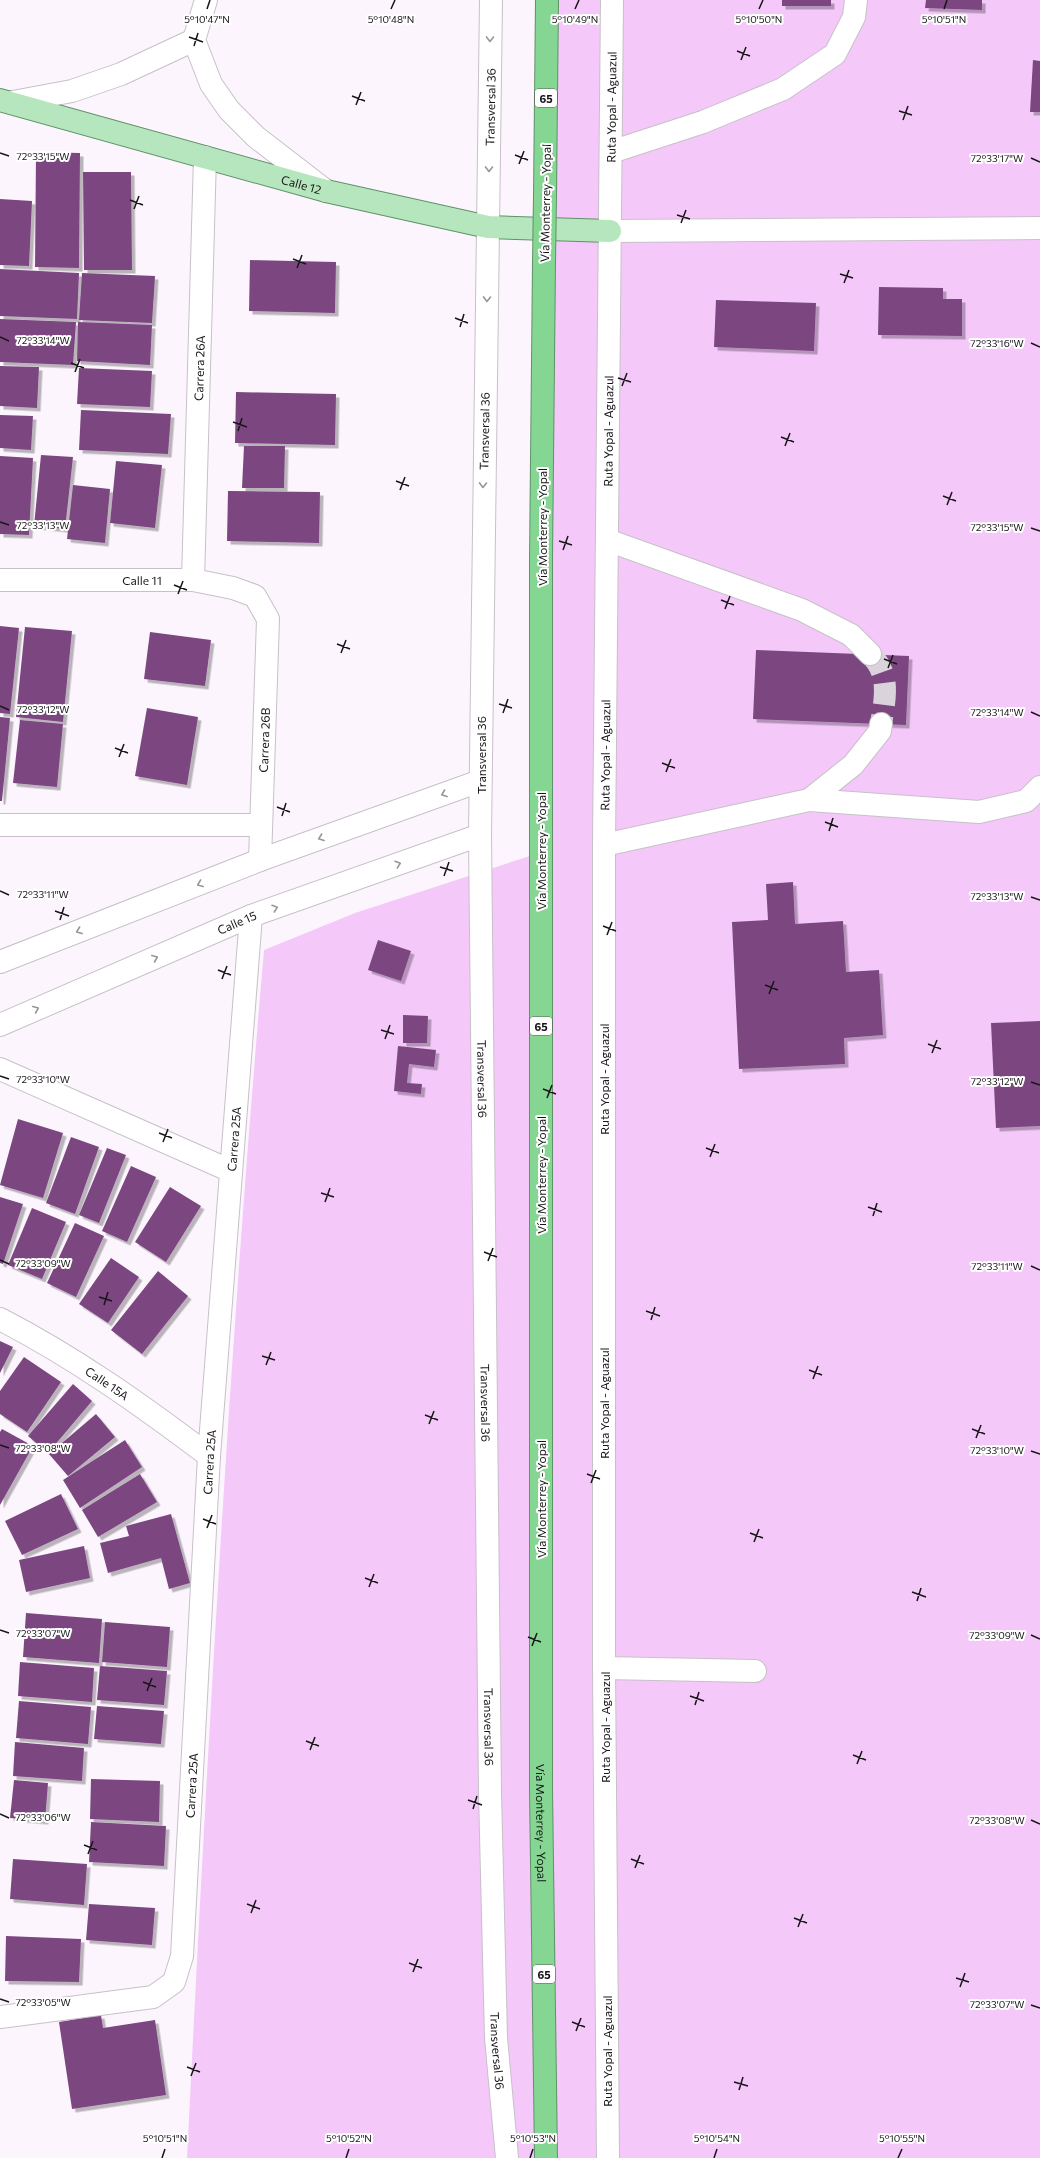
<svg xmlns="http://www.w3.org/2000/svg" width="1040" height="2158" font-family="Commissioner,sans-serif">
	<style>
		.green { fill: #f4c9f9 }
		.building { fill: #7b4781; filter: url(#shadow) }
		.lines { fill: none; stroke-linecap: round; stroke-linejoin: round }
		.minor-tunnel { stroke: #dbd3dc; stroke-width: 22; stroke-dasharray: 22 11; stroke-linecap: butt }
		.minor-casing { stroke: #c8c0c9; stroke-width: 24 }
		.major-casing { stroke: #5f9267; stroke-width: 24 }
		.highway-casing { stroke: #5f9267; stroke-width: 24 }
		.minor { stroke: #fff; stroke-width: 22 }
		.major { stroke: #b6e6be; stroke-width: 22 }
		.highway { stroke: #85d692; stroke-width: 22 }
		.highway-bridge-casing { stroke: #5f9267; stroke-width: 24; stroke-linecap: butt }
		.highway-bridge { stroke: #85d692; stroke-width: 22 }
		.oneway { stroke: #979697 }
		.ticks { fill: none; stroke: #181518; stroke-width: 1.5 }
		.labels { text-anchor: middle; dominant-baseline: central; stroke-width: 4; stroke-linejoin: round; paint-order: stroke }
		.shield { fill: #fff; stroke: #5d5b5d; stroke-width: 1 }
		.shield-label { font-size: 11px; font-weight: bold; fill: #181518 }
		.street-label { font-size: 12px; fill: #181518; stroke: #fff }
		.ticks-label { font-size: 10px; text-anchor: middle; fill: #181518; stroke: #fff; stroke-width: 4; stroke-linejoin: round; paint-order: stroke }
	</style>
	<defs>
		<filter id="shadow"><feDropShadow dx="3.5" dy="3.5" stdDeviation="0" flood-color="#0004"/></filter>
	</defs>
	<rect width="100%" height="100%" fill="#fdf5fe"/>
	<path class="green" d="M545,0h495v2158h-853c20,-403 42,-806 77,-1208l91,-37 184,-60z"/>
	<g class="building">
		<rect x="782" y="0" width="49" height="6"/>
		<polygon points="926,0 982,0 982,10 925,8"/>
		<polygon points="1033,60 1040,61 1040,112 1030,112"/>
		<polygon points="36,152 80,153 79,268 35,267"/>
		<polygon points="83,172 131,172 132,270 84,270"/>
		<polygon points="0,199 32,201 29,266 0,265"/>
		<polygon points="250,260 336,262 335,313 249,311"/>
		<polygon points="0,269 79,273 77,319 0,316"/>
		<polygon points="82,273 155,276 152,323 79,320"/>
		<polygon points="879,287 943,288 943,299 962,299 962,336 878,335"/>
		<polygon points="716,300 816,303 814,351 714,347"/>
		<polygon points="0,319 76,322 73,365 0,362"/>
		<polygon points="78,322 152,325 150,365 77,361"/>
		<polygon points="0,366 39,367 37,408 0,406"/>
		<polygon points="79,368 152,371 150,407 77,404"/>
		<polygon points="236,392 336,394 335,445 235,443"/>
		<polygon points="81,410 171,414 168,454 79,450"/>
		<polygon points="0,415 33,416 31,450 0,448"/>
		<polygon points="244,446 285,446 284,488 242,488"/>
		<polygon points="41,455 73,457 65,529 34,526"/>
		<polygon points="0,456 33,458 29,535 0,534"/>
		<polygon points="116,461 162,465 155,528 110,523"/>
		<polygon points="73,485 110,489 105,543 67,539"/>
		<polygon points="228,491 320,492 319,543 227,541"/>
		<polygon points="0,626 19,628 10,714 0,713"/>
		<polygon points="25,627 72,631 63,722 16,717"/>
		<polygon points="150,632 211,640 205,686 144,679"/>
		<polygon points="756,650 909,656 906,725 753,719"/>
		<polygon points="147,708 198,717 187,785 135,776"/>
		<polygon points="0,717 10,718 2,801 0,801"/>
		<polygon points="20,720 63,724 57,787 13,783"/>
		<polygon points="793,882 795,924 843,921 846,972 879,970 883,1035 844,1038 845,1064 739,1069 732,922 768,920 766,884"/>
		<polygon points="378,940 411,951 401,981 368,970"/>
		<polygon points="403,1015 428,1016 427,1043 403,1043"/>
		<polygon points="1040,1021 1040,1126 996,1128 991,1023"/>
		<polygon points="398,1046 436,1050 434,1067 409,1064 407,1083 422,1084 421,1094 394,1091"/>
		<polygon points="18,1119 63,1133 43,1198 0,1185"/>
		<polygon points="71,1137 99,1147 75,1214 46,1203"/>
		<polygon points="107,1148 126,1155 99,1223 79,1215"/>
		<polygon points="131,1166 156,1177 127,1242 102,1231"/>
		<polygon points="170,1187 201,1206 166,1262 135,1242"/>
		<polygon points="0,1197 23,1204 3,1264 0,1263"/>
		<polygon points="32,1208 66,1222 42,1279 8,1265"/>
		<polygon points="75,1223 104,1236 76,1297 47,1283"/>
		<polygon points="111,1258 139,1277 108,1323 79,1304"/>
		<polygon points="158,1271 188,1296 142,1354 111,1330"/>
		<polygon points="0,1341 13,1347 0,1373"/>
		<polygon points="24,1357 61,1382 27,1432 0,1414 0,1391"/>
		<polygon points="73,1384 92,1401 48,1453 28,1436"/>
		<polygon points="96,1414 115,1437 68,1476 49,1454"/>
		<polygon points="2,1429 33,1446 0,1505 0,1432"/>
		<polygon points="125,1440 142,1467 80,1508 63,1480"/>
		<polygon points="140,1474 157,1502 98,1537 82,1510"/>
		<polygon points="61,1494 78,1529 22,1555 5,1521"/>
		<polygon points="171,1514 190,1583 169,1589 161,1558 108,1573 100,1543 129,1536 126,1526"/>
		<polygon points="84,1546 90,1578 26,1592 19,1560"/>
		<polygon points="26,1613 102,1619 99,1663 23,1657"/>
		<polygon points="105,1622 170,1627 167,1667 102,1662"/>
		<polygon points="20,1662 94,1668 92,1702 18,1696"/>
		<polygon points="100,1666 167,1671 164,1705 97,1700"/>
		<polygon points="19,1701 91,1707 88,1744 16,1738"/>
		<polygon points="97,1706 164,1711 161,1744 94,1739"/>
		<polygon points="15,1742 84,1748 82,1781 13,1776"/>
		<polygon points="91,1779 160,1781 159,1822 90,1819"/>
		<polygon points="14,1780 48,1783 45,1821 10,1818"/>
		<polygon points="91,1822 166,1826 164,1866 89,1862"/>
		<polygon points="13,1859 87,1864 84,1905 10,1899"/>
		<polygon points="89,1904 155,1908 152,1945 86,1940"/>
		<polygon points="6,1936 81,1939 79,1982 5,1981"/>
		<polygon points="101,2015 103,2028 155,2020 166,2095 72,2109 59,2022"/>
	</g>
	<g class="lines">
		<path class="minor-tunnel" d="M870,654c21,20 15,44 11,70"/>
		<g class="minor-casing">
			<g id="minor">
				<polyline points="206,0 194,40 211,84 229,110 256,137 326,191"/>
				<path id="s1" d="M491,0l-11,835 10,958 6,245 11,120"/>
				<polyline points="13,102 72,91 121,74 194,40"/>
				<polyline points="611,152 703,122 783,89 835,54 854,17 856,0"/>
				<polyline points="610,231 1040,228"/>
				<polyline points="607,540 802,610 851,635 870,654"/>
				<path id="s2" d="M0,580h193l40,8 22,8 13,23 -8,241"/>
				<path id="s3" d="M193,580l12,-423"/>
				<polyline points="809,800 979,812 1026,801 1040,787"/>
				<polyline points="0,825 261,825"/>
				<polyline points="604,845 809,800 853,765 880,731 881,724"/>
				<polyline points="0,962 260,860 480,781"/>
				<path id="s4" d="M0,1025l251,-109 229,-81"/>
				<polyline points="0,1069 231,1171"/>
				<path id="s5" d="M0,1319c74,38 143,87 209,137"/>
				<polyline points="604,1668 755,1671"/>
				<path id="s6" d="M0,2017l153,-20 21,-15 8,-26 27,-500 42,-540"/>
				<path id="s7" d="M608,2158l-4,-490v-823l8,-845"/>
			</g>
		</g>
		<g class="major-casing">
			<g id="major">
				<path id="s8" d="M0,100l326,91 162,36 122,4"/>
			</g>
		</g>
		<g class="highway-casing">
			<g id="highway">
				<polyline points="545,195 547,0"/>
				<path id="s9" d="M544,263l-3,296v1231l5,368"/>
			</g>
		</g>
		<use href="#minor" class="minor"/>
		<use href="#major" class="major"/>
		<use href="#highway" class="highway"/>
		<g class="highway-bridge-casing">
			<polyline id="highway-bridge" points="544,263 545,195"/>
		</g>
		<use href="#highway-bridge" class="highway-bridge"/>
	</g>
	<defs><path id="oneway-chevron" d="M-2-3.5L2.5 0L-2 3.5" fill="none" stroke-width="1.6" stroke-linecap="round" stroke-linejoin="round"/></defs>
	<g class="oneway">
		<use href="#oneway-chevron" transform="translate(490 39) rotate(91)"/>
		<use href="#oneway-chevron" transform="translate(489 169) rotate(91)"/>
		<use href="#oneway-chevron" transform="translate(487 299) rotate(91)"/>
		<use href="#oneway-chevron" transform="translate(483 485) rotate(91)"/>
		<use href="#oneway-chevron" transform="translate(444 794) rotate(160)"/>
		<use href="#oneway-chevron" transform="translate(321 838) rotate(160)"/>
		<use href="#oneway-chevron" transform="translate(398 864) rotate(-19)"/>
		<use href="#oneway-chevron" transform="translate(200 884) rotate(159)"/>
		<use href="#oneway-chevron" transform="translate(275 908) rotate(-19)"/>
		<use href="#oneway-chevron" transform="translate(79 931) rotate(159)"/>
		<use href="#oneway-chevron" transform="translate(155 958) rotate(-23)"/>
		<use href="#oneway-chevron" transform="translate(36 1009) rotate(-23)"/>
	</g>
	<path class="ticks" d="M207,9l3,-9M391,9l4,-9M575,9l4,-9M759,9l4,-9M944,9l3,-9M189,37l14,5M194,46l4,-13M737,51l13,5M741,60l5,-13M352,96l13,5M356,105l5,-13M899,111l13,4M903,120l5,-14M0,153l9,3M515,155l13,5M1031,158l9,4M519,164l5,-13M130,200l13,5M134,209l5,-13M677,215l13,4M681,223l5,-13M293,259l13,5M297,268l5,-13M840,274l13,4M844,283l5,-13M455,318l13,5M460,327l4,-13M0,337l9,4M1031,343l9,4M71,363l13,5M75,372l5,-13M618,378l13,4M622,386l5,-13M233,422l14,5M238,431l4,-13M781,437l13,5M785,446l5,-13M396,481l13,5M400,490l5,-13M943,496l13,5M947,505l5,-13M0,522l9,3M1031,528l9,3M559,541l13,4M563,550l5,-14M174,585l13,5M178,594l5,-13M721,600l13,5M725,609l5,-13M337,644l13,5M341,653l5,-13M884,659l13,5M888,668l5,-13M499,704l13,4M0,706l9,4M1031,712l9,4M503,713l5,-14M115,748l13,5M119,757l5,-13M662,763l13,5M666,772l5,-13M277,807l13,5M282,816l4,-13M825,822l13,5M829,831l4,-13M440,867l13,4M444,876l5,-14M0,891l9,4M1031,897l9,3M55,911l14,5M60,920l4,-13M603,926l13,5M607,935l5,-13M218,970l13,5M222,979l5,-13M765,985l13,5M769,994l5,-13M381,1030l13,4M385,1039l5,-14M928,1044l13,5M932,1053l5,-13M0,1076l9,3M1031,1082l9,3M543,1089l13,5M547,1098l5,-13M159,1133l13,5M163,1142l5,-13M706,1148l13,5M710,1157l5,-13M321,1193l13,4M325,1202l5,-14M868,1207l14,5M873,1216l4,-13M484,1252l13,5M0,1260l9,4M488,1261l5,-13M1031,1266l9,4M99,1297l13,4M104,1305l4,-13M646,1311l14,5M651,1320l4,-13M262,1356l13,4M266,1365l5,-13M809,1370l13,5M813,1379l5,-13M425,1415l13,5M429,1424l5,-13M972,1429l13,5M976,1438l5,-13M0,1445l9,3M1031,1451l9,3M587,1474l13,5M591,1483l5,-13M203,1519l13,5M207,1528l5,-13M750,1533l13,5M754,1542l5,-13M365,1578l13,5M369,1587l5,-13M912,1592l14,5M917,1601l4,-13M0,1630l9,3M1031,1635l9,4M528,1637l13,5M532,1646l5,-13M143,1682l13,5M147,1691l5,-13M690,1696l14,5M695,1705l4,-13M306,1741l13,5M310,1750l5,-13M853,1755l13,5M857,1764l5,-13M468,1800l14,5M473,1809l4,-13M0,1814l9,4M1031,1820l9,4M84,1845l13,5M88,1854l5,-13M631,1859l13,5M635,1868l5,-13M247,1904l13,5M251,1913l5,-13M794,1918l13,5M798,1927l5,-13M409,1963l13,5M413,1972l5,-13M956,1978l13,4M960,1987l5,-14M0,1999l9,3M1031,2005l9,3M572,2022l13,5M576,2031l5,-13M187,2067l13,5M191,2076l5,-13M734,2082l14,4M739,2090l4,-13M162,2158l3,-9M346,2158l3,-9M530,2158l3,-9M714,2158l3,-9M898,2158l4,-9"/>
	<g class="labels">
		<g class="shield">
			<rect x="535" y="89" width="22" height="18" rx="3"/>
			<rect x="530" y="1017" width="22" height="18" rx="3"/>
			<rect x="533" y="1965" width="22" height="18" rx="3"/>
		</g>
		<g class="shield-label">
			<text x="546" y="98">65</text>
			<text x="541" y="1026">65</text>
			<text x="544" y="1974">65</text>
		</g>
		<g class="street-label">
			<text transform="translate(490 107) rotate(-89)">Transversal 36</text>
			<text stroke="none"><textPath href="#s7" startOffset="2051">Ruta Yopal - Aguazul</textPath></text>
			<text stroke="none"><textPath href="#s8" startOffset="313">Calle 12</textPath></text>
			<text transform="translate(545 203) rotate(-89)">Vía Monterrey - Yopal</text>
			<text stroke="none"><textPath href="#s3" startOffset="212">Carrera 26A</textPath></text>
			<text transform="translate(484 431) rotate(-89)">Transversal 36</text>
			<text stroke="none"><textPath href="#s7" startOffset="1727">Ruta Yopal - Aguazul</textPath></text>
			<text transform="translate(542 527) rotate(-90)">Vía Monterrey - Yopal</text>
			<text stroke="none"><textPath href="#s2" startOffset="142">Calle 11</textPath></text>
			<text transform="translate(264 740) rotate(-88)">Carrera 26B</text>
			<text transform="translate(481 755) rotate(-90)">Transversal 36</text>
			<text stroke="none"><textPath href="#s7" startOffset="1403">Ruta Yopal - Aguazul</textPath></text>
			<text transform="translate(541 851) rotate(-90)">Vía Monterrey - Yopal</text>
			<text stroke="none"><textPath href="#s4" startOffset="258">Calle 15</textPath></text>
			<text stroke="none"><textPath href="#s1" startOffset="1079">Transversal 36</textPath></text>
			<text transform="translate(604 1079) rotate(-90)">Ruta Yopal - Aguazul</text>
			<text stroke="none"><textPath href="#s6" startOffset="1026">Carrera 25A</textPath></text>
			<text transform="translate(541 1175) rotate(-90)">Vía Monterrey - Yopal</text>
			<text stroke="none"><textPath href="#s5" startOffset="125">Calle 15A</textPath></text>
			<text stroke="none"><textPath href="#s1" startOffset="1403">Transversal 36</textPath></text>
			<text transform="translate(604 1403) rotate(-90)">Ruta Yopal - Aguazul</text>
			<text stroke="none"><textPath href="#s6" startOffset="702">Carrera 25A</textPath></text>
			<text transform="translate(541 1499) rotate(-90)">Vía Monterrey - Yopal</text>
			<text stroke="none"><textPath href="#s1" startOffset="1727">Transversal 36</textPath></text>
			<text transform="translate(605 1727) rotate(-90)">Ruta Yopal - Aguazul</text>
			<text stroke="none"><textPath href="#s6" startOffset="378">Carrera 25A</textPath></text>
			<text stroke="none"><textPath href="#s9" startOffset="1560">Vía Monterrey - Yopal</textPath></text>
			<text stroke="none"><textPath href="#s1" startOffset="2051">Transversal 36</textPath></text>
			<text transform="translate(607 2051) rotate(-90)">Ruta Yopal - Aguazul</text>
		</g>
	</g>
	<g class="ticks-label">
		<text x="207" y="23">5°10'47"N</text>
		<text x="391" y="23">5°10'48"N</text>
		<text x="575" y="23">5°10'49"N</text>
		<text x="759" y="23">5°10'50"N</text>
		<text x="944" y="23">5°10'51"N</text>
		<text x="43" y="160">72°33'15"W</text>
		<text x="997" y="162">72°33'17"W</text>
		<text x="43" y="344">72°33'14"W</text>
		<text x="997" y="347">72°33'16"W</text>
		<text x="43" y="529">72°33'13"W</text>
		<text x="997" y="531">72°33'15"W</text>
		<text x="43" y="713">72°33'12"W</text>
		<text x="997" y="716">72°33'14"W</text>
		<text x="43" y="898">72°33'11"W</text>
		<text x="997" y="900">72°33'13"W</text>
		<text x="43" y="1083">72°33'10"W</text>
		<text x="997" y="1085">72°33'12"W</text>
		<text x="43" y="1267">72°33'09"W</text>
		<text x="997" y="1270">72°33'11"W</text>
		<text x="43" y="1452">72°33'08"W</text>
		<text x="997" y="1454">72°33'10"W</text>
		<text x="43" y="1637">72°33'07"W</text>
		<text x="997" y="1639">72°33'09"W</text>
		<text x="43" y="1821">72°33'06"W</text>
		<text x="997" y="1824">72°33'08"W</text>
		<text x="43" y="2006">72°33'05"W</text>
		<text x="997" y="2008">72°33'07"W</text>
		<text x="165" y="2142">5°10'51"N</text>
		<text x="349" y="2142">5°10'52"N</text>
		<text x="533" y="2142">5°10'53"N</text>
		<text x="717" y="2142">5°10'54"N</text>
		<text x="902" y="2142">5°10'55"N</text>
	</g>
</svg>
